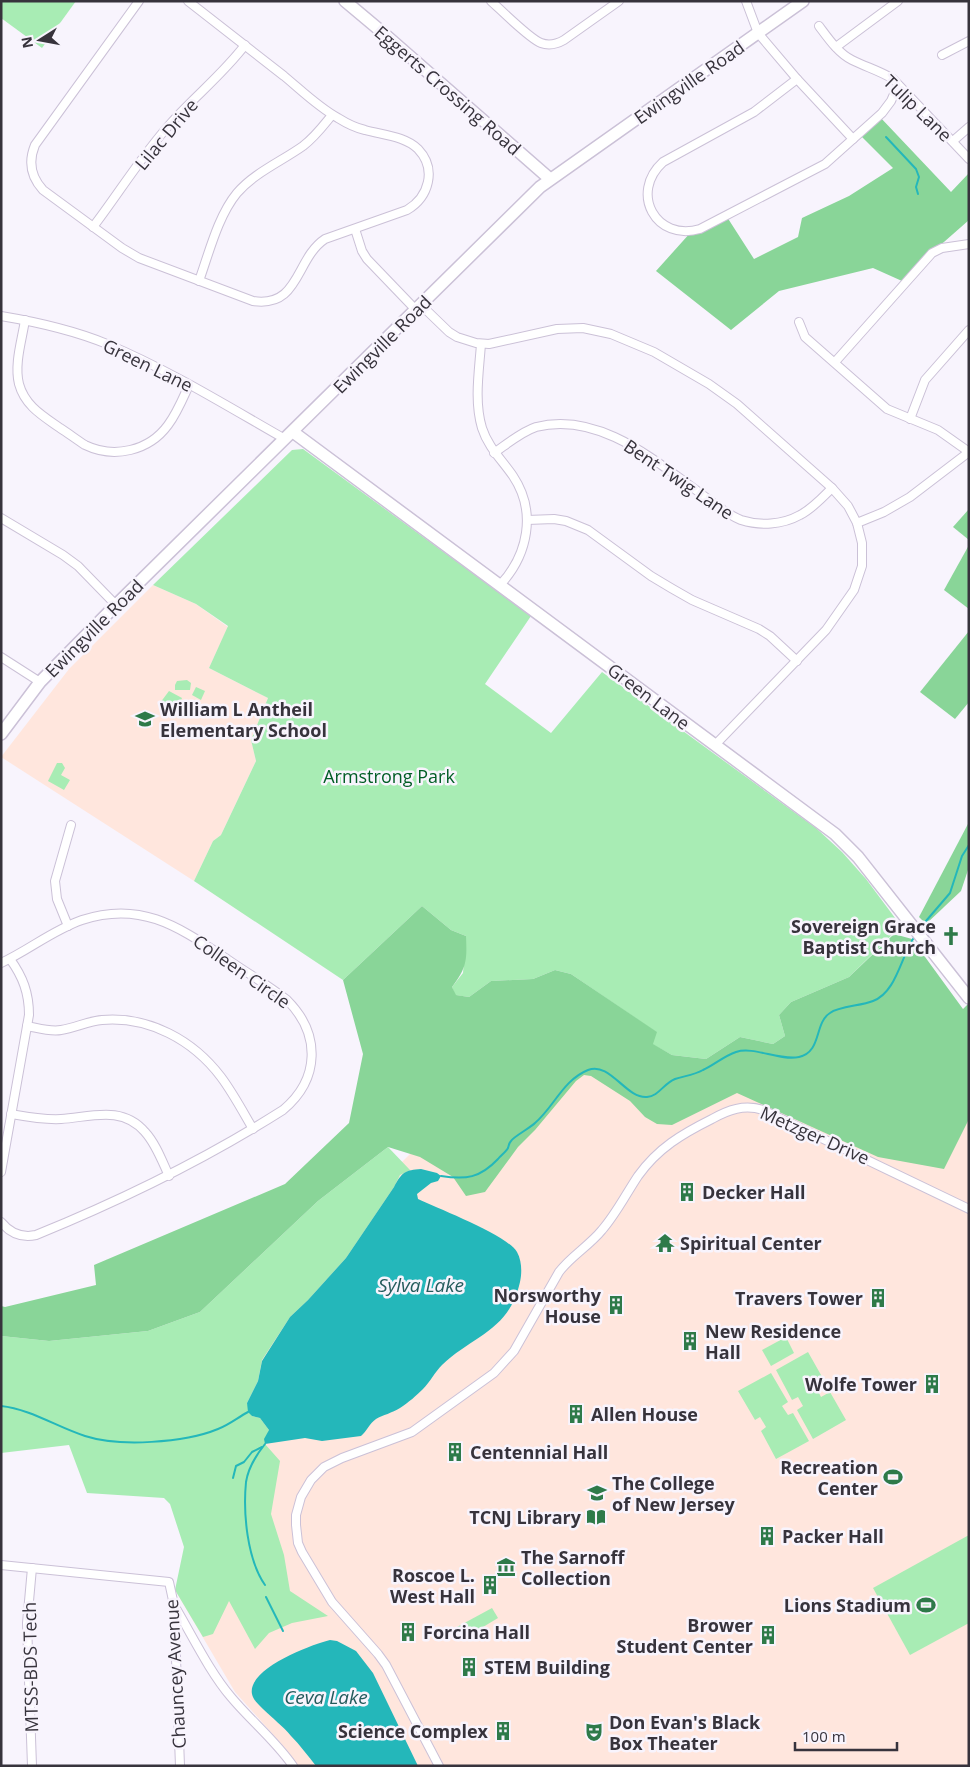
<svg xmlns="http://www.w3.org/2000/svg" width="970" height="1767" font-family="'Open Sans',sans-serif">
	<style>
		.education { fill: #ffe6dd }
		.green { fill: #a8ecb4 }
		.forest { fill: #89d598 }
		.water { fill: #24b7ba }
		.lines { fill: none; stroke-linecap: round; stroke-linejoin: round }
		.stream { stroke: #24b7ba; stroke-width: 2 }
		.street-casing { stroke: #cbc1d7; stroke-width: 10 }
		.secondary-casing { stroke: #cbc1d7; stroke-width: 14 }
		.street { stroke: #fff; stroke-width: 8 }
		.secondary { stroke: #fff; stroke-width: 11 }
		.labels { text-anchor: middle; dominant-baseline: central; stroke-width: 5; stroke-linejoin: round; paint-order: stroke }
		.street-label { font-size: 18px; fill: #37333c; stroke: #f8f4fd }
		.poi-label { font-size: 18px; font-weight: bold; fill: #37333c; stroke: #f8f4fd; text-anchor: start }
		.park-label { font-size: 18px; fill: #025d26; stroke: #f8f4fd }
		.water-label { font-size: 19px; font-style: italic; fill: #245b5c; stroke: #f8f4fd }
	</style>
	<rect width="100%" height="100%" fill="#f8f4fd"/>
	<g class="education">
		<polygon points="153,585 196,604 228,627 209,668 268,698 251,740 256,761 221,835 213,841 194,881 1,757 69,669"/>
		<polygon points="571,1061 969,1111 969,1766 298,1766 286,1749 235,1692 175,1590 228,1601 271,1293 424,1140"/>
	</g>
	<g class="green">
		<polygon points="1,1 76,1 42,48 1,18"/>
		<polygon points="303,449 531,616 485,684 551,733 602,672 816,828 842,852 866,879 901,926 849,977 791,1002 779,1015 785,1036 773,1044 740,1037 706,1059 672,1055 652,1044 656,1032 571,974 555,970 533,979 491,981 469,997 455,995 452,987 463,973 466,936 451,930 422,906 343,980 194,881 213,841 221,835 256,761 251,740 268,698 209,668 228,626 196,604 153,585 292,450"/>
		<polygon points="187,680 191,683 190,690 175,690 175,685 177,681"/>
		<polygon points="196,687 205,691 201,700 192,695"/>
		<polygon points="169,691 182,698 177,710 174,711 160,703"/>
		<polygon points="194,707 197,710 197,715 182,718 181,713 182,708"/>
		<polygon points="57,763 62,763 65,768 61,775 70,780 64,790 48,781"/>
		<polygon points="388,1147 410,1170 400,1175 394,1187 346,1258 308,1300 290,1317 262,1360 258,1381 247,1403 252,1416 260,1418 269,1430 265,1444 280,1461 271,1514 284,1555 290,1591 328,1616 292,1623 269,1633 255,1649 229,1601 213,1634 203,1637 175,1590 184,1547 170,1504 164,1498 87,1493 69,1445 1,1453 1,1336 49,1341 148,1331 200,1312 318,1201"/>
		<polygon points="786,1337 794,1353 771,1366 762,1350"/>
		<polygon points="808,1352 825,1382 816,1387 821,1397 830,1392 846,1420 813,1439 797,1410 803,1406 798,1397 792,1400 776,1370"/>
		<polygon points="771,1373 788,1402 782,1406 788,1415 793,1413 809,1441 776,1459 761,1431 766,1427 760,1417 755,1420 738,1391"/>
		<polygon points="969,1535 969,1623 910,1655 873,1588"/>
		<polygon points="492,1608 498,1618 463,1639 457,1627"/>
	</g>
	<g class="forest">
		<polygon points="879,116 951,192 969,173 969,220 936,249 902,281 873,268 779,291 731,330 656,271 691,232 727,217 754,259 798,237 802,218 849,196 893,168 859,134"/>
		<polygon points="969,509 969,540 953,527"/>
		<polygon points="969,545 969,609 944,590"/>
		<polygon points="969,631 969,702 955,719 920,692"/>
		<polygon points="969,822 969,867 961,891 926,924 919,917"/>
		<path d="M422,906l29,24 15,6c1,24 1,31 -14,51l4,8 13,2 22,-16 42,-2 22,-9 16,4 86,58 -4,12 19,11 34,4 34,-22 33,7 12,-8 -6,-21 12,-13 58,-25 45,-43 18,5 51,70 6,-6v116l-25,50 -66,-12 -141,-64 -65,32 -15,-1 -12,-7 -15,-16 -39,-25 -7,-1 -8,6 -41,49 -17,17 -33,45 -19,4 -13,-19 -33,-20 -32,-10 -70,54 -118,111 -52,19 -99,10 -48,-5v-30l4,1 91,-22 -2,-20 191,-81 64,-61 14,-69 -20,-74z"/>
	</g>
	<g class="water">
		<path d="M421,1169l16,4 4,3 -3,5 -7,2 -14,11 1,5c21,10 89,36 99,53 5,9 5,21 3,30 -11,49 -46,53 -78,83 -7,7 -12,17 -19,24 -6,6 -15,14 -23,19 -8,5 -17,7 -24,11 -7,5 -9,12 -15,17l-39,5 -17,-3 -40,6 -1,-5 5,-9 -9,-12 -8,-2 -4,-4 -1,-9 11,-22 4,-20 28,-44 18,-17 38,-42 48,-71c8,-15 11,-17 27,-18z"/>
		<path d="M330,1640l7,1 19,10 17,22 45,93h-102c-8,-10 -16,-21 -25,-30 -8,-10 -19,-18 -28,-27 -4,-4 -10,-9 -11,-15 -5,-25 58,-49 78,-54z"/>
	</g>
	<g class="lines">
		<g class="stream">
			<polyline points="886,137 916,169 919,177 916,187 918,194"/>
			<polyline points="920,928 950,893 962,856 969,845"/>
			<path d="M441,1176c25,4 39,2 57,-17 3,-4 8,-7 10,-11 1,-3 1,-5 3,-7 2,-4 19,-13 24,-18 19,-16 28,-43 53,-53 22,-9 38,29 59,27 12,-1 16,-13 28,-18 9,-3 19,-4 28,-9 11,-5 21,-14 33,-18 18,-6 43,9 63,5 23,-5 15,-34 31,-44 9,-7 31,-7 43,-12 24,-9 28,-46 42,-65"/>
			<path d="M1,1406c29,3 56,21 84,30 34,11 99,7 133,-7 11,-4 19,-11 30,-17"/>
			<polyline points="233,1478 236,1466 244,1462 252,1452 262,1447"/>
			<path d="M265,1585c-18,-26 -22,-72 -19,-103 2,-13 11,-28 19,-38"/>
			<polyline points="266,1597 283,1631"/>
		</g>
		<g class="street-casing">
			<g id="street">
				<path d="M139,1l-104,144c-7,17 -4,32 8,45l79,58 17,10 114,43c47,7 42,-42 72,-62l82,-29c22,-13 30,-41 11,-61 -13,-13 -35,-14 -53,-19 -9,-2 -19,-7 -27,-12 -20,-11 -37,-28 -54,-42 -32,-25 -64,-50 -96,-75"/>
				<path d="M491,1c11,10 39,38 50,42 8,3 16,1 23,-3l55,-39"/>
				<polyline points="746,1 758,33 797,79 853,139"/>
				<path d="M819,26c9,12 19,27 33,34 14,7 28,11 41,19l76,80"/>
				<polyline points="836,47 898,1"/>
				<polyline points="942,55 969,41"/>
				<path d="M797,79l-43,33 -91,50c-34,31 -7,80 37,67l125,-65 57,-51 9,-12 7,-16"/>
				<polyline points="953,141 969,127"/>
				<path d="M93,227c26,-34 49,-72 78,-104 24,-27 52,-49 74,-78"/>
				<polyline points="355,229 362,251 367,259 416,310"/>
				<path d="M199,281c10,-28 19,-65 38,-88 17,-20 45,-32 66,-47 12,-9 20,-20 29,-31"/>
				<polyline points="421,305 449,332 457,337 476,343 489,344 557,329 583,328 611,334 654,352 709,384 737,404 832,488 848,506 857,523 862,543 862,566 854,590 826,630 715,745"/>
				<path d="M1,316c36,6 72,14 106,28 62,26 120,62 178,95"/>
				<path d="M25,320c-3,20 -11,44 -6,64 6,22 24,32 41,44 8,5 17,12 25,17 29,14 64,6 83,-20 9,-12 15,-27 21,-40"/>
				<polyline points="799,322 805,337 887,409 938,430 969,452"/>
				<path d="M481,344c-2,28 -7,57 1,84 6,19 20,32 31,48 24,36 15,79 -13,109"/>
				<polyline points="835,362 932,253 942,248 969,244"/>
				<polyline points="910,419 925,380 969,330"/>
				<path d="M494,453c13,-9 27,-21 42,-26 62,-16 118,33 164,66 13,10 26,21 41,27 19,6 41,5 59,-5 12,-6 22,-17 32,-27"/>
				<polyline points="1,518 63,555 78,566 116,605"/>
				<polyline points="527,520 554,519 566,521 588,530 651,576 671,588 692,600 759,629 770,636 797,661"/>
				<polyline points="857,523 884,512 910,497 969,452"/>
				<polyline points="1,657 40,682"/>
				<polyline points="68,926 57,899 55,881 71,825"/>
				<path d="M1,963c28,-13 52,-33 81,-43 60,-20 98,8 145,39 20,14 41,26 60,41 34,34 33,79 -4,110 -79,50 -161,90 -247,125 -14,3 -26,-2 -35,-13"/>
				<path d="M27,1026c11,2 23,6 34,4 14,-2 27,-9 41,-10 47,-4 91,20 119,57 12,16 22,35 32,52"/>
				<path d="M11,1114c17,3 33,6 50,5 30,-2 61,-14 84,13 11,12 17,29 24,44"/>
				<path d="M1,1172l28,-157c0,-22 -6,-38 -19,-56"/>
				<polyline points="1,1565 169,1582 174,1605 180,1766"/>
				<polyline points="32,1568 27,1623 32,1766"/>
				<path d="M174,1605c18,30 35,66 57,92 20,24 44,43 62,69"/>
				<path d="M439,1766l-53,-101 -8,-11 -46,-52 -30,-50 -4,-9 -2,-18v-10l5,-18 10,-17 13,-13 18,-9 70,-26 82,-59 20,-22 45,-79c12,-16 30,-26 43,-42 14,-16 24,-36 36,-54 20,-28 44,-42 74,-57 16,-9 32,-15 51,-9l206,99"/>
			</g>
		</g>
		<g class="secondary-casing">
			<g id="secondary">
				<polyline points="345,1 382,32 550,179"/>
				<polyline points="293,432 835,834 858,857 969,998"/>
				<polyline points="1,734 40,682 116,605 540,187 803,1"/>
			</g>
		</g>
		<use href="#street" class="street"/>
		<use href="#secondary" class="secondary"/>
	</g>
	<defs>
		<g id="school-bare" transform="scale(1.5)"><path d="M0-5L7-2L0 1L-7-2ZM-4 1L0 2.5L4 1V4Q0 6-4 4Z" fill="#2e7a49" stroke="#f8f4fd" stroke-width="2.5" paint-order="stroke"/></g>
		<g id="church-bare" transform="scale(1.5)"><path d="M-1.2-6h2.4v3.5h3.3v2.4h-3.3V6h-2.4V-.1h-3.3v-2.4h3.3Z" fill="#2e7a49" stroke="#f8f4fd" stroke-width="2.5" paint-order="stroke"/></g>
		<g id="building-bare" transform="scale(1.5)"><path d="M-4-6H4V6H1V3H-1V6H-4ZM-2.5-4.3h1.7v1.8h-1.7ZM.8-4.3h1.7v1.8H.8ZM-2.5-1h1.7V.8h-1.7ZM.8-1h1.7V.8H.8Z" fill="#2e7a49" stroke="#f8f4fd" stroke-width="2.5" paint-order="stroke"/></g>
		<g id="temple-bare" transform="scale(1.5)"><path d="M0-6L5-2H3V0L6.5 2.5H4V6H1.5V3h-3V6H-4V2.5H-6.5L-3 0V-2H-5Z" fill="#2e7a49" stroke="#f8f4fd" stroke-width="2.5" paint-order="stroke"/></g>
		<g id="stadium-bare" transform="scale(1.5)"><path d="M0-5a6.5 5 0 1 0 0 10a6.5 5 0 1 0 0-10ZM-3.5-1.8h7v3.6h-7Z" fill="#2e7a49" stroke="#f8f4fd" stroke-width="2.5" paint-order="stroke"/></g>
		<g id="university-bare" transform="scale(1.5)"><path d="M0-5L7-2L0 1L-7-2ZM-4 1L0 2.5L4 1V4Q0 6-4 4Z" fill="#2e7a49" stroke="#f8f4fd" stroke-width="2.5" paint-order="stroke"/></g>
		<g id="library-bare" transform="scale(1.5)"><path d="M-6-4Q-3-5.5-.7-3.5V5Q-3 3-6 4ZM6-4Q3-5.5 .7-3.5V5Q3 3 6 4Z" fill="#2e7a49" stroke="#f8f4fd" stroke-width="2.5" paint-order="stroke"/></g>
		<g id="museum-bare" transform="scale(1.5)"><path d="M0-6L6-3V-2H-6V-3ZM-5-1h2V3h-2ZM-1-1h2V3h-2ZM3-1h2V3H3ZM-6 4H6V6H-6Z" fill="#2e7a49" stroke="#f8f4fd" stroke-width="2.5" paint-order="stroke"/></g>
		<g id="theatre-bare" transform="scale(1.5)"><path d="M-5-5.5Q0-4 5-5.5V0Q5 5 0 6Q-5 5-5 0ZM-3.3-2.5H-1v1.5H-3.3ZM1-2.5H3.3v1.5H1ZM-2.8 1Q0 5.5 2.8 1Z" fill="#2e7a49" stroke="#f8f4fd" stroke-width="2.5" paint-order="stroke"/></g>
	</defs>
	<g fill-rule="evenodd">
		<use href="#school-bare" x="145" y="719"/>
		<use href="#church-bare" x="951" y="936"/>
		<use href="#building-bare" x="687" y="1192"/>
		<use href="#temple-bare" x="665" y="1243"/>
		<use href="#building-bare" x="878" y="1298"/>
		<use href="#building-bare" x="616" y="1305"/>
		<use href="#building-bare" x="690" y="1341"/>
		<use href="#building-bare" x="932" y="1384"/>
		<use href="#building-bare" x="576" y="1414"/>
		<use href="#building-bare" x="455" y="1452"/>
		<use href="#stadium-bare" x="893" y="1477"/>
		<use href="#university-bare" x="597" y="1493"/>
		<use href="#library-bare" x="596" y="1517"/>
		<use href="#building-bare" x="767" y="1536"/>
		<use href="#museum-bare" x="506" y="1567"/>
		<use href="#building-bare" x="490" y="1585"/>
		<use href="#stadium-bare" x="926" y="1605"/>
		<use href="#building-bare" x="408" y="1632"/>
		<use href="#building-bare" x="768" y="1635"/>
		<use href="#building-bare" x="469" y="1667"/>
		<use href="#building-bare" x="503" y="1731"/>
		<use href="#theatre-bare" x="594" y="1732"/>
	</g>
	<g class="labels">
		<g class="street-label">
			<text transform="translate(689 82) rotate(-35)">Ewingville Road</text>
			<text transform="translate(448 90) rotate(41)">Eggerts Crossing Road</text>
			<text transform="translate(918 108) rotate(44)">Tulip Lane</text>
			<text transform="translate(166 134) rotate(-50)">Lilac Drive</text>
			<text transform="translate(382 344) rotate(-45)">Ewingville Road</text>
			<text transform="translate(148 365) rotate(26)">Green Lane</text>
			<text transform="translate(679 479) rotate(34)">Bent Twig Lane</text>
			<text transform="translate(94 628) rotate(-45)">Ewingville Road</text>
			<text transform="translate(649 696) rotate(37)">Green Lane</text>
			<text transform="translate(242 971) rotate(35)">Colleen Circle</text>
			<text transform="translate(815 1135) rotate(24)">Metzger Drive</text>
			<text transform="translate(30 1667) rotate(-91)">MTSS-BDS Tech</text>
			<text transform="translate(175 1674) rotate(-93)">Chauncey Avenue</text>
		</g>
		<g class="poi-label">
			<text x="160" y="709">William L Antheil<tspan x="160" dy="21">Elementary School</tspan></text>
			<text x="936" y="926" text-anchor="end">Sovereign Grace<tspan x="936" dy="21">Baptist Church</tspan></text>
			<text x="702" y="1192">Decker Hall</text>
			<text x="680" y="1243">Spiritual Center</text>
			<text x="601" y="1295" text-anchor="end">Norsworthy<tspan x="601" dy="21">House</tspan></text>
			<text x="863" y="1298" text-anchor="end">Travers Tower</text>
			<text x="705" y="1331">New Residence<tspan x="705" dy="21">Hall</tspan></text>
			<text x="917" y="1384" text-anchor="end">Wolfe Tower</text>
			<text x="591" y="1414">Allen House</text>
			<text x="470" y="1452">Centennial Hall</text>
			<text x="878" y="1467" text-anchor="end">Recreation<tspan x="878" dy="21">Center</tspan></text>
			<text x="612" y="1483">The College<tspan x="612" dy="21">of New Jersey</tspan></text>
			<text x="581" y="1517" text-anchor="end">TCNJ Library</text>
			<text x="782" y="1536">Packer Hall</text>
			<text x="521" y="1557">The Sarnoff<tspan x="521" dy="21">Collection</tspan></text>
			<text x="475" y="1575" text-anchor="end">Roscoe L.<tspan x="475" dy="21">West Hall</tspan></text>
			<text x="911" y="1605" text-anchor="end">Lions Stadium</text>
			<text x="753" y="1625" text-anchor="end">Brower<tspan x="753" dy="21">Student Center</tspan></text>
			<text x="423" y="1632">Forcina Hall</text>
			<text x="484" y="1667">STEM Building</text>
			<text x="609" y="1722">Don Evan's Black<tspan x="609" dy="21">Box Theater</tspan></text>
			<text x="488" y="1731" text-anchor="end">Science Complex</text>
		</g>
		<g class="park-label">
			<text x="389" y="776">Armstrong Park</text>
		</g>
		<g class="water-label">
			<text x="421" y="1285">Sylva Lake</text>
			<text x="326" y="1697">Ceva Lake</text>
		</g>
	</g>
	<rect width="970" height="1767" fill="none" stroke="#37333c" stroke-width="5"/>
	<g transform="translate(40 40) rotate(259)" stroke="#f8f4fd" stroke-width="4" paint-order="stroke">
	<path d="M0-4L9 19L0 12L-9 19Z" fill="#37333c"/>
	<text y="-8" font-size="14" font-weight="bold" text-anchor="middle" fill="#37333c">N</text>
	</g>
	<path d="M795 1742v8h102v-8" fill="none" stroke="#37333c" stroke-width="2.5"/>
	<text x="802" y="1742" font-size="15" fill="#37333c" stroke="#f8f4fd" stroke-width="4" paint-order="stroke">100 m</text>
</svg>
